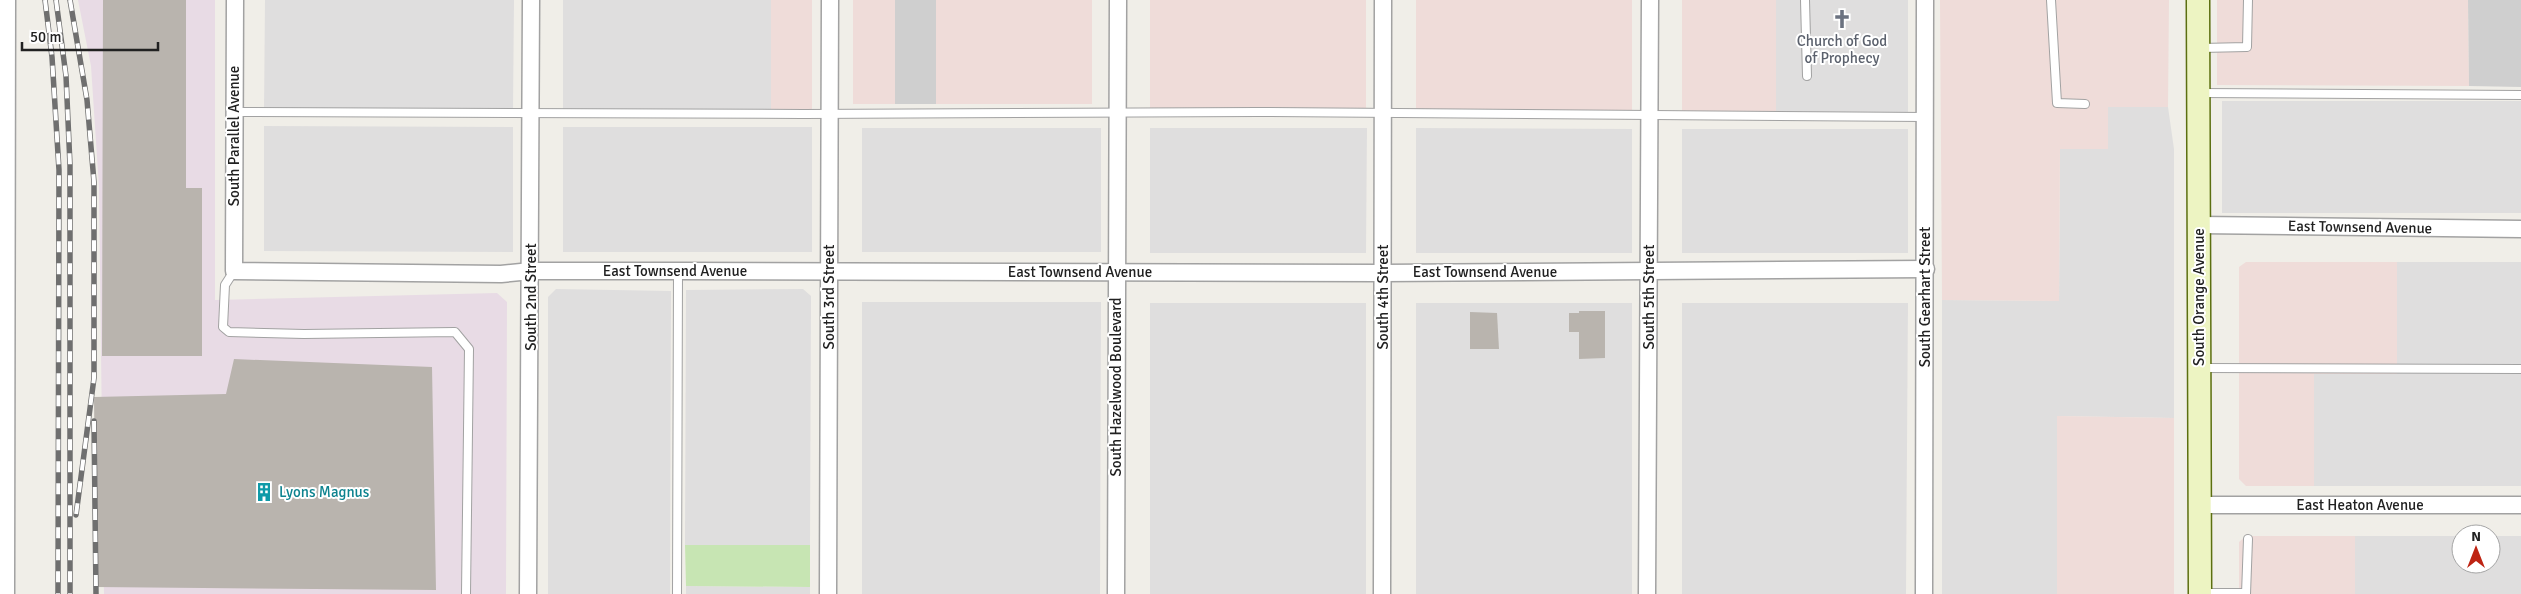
<svg xmlns="http://www.w3.org/2000/svg" width="2521" height="594" font-family="Signika,sans-serif">
	<style>
		.residential { fill: #dfdede }
		.commercial { fill: #efdcd9 }
		.industrial { fill: #e8dbe5 }
		.religious { fill: #cfcfcf }
		.grass { fill: #c7e5b3 }
		.building { fill: #b9b4ae }
		.lines { fill: none; stroke-linecap: round; stroke-linejoin: round }
		.lane-casing { stroke: #a2a2a2; stroke-width: 10 }
		.street-casing { stroke: #a2a2a2; stroke-width: 19 }
		.secondary-casing { stroke: #5c6f10; stroke-width: 25 }
		.lane { stroke: #fff; stroke-width: 8 }
		.street { stroke: #fff; stroke-width: 16 }
		.secondary { stroke: #edf4c2; stroke-width: 22 }
		.rail-casing { stroke: #6f6f6f; stroke-width: 5.5 }
		.rail { stroke: #fff; stroke-width: 4; stroke-dasharray: 11; stroke-linecap: butt }
		.labels { text-anchor: middle; dominant-baseline: central; stroke-width: 4; stroke-linejoin: round; paint-order: stroke }
		.worship-label { font-size: 15px; fill: #5b616d; stroke: #fff }
		.street-label { font-size: 15px; fill: #212121; stroke: #fff }
		.culture-label { font-size: 15px; fill: #0d838f; stroke: #fff; text-anchor: start }
	</style>
	<rect width="100%" height="100%" fill="#f0eee8"/>
	<g class="residential">
		<polygon points="265,0 514,0 513,110 264,109"/>
		<polygon points="563,0 771,0 771,111 563,110"/>
		<rect x="1776" y="0" width="132" height="112"/>
		<rect x="2222" y="101" width="299" height="112"/>
		<polygon points="2108,107 2168,107 2174,149 2174,418 2057,416 2057,594 1942,594 1942,300 2059,301 2060,149"/>
		<polygon points="264,126 513,127 513,252 264,251"/>
		<rect x="563" y="127" width="249" height="125"/>
		<rect x="862" y="128" width="239" height="124"/>
		<polygon points="1150,128 1367,128 1366,253 1150,253"/>
		<polygon points="1416,128 1632,129 1632,253 1416,253"/>
		<rect x="1682" y="129" width="226" height="124"/>
		<polygon points="2397,262 2521,262 2521,486 2314,486 2314,374 2397,374"/>
		<polygon points="556,289 671,291 670,594 548,594 548,297"/>
		<polygon points="803,289 811,296 810,545 685,545 686,290"/>
		<polygon points="862,302 1101,302 1100,594 862,594"/>
		<rect x="1150" y="303" width="216" height="291"/>
		<rect x="1416" y="303" width="216" height="291"/>
		<polygon points="1682,303 1908,303 1906,594 1682,594"/>
		<polygon points="2355,536 2461,536 2461,564 2491,564 2491,536 2521,536 2521,594 2355,594"/>
		<polygon points="686,586 810,587 810,594 686,594"/>
	</g>
	<g class="commercial">
		<rect x="771" y="0" width="41" height="111"/>
		<rect x="853" y="0" width="42" height="104"/>
		<rect x="936" y="0" width="156" height="104"/>
		<polygon points="1150,0 1366,0 1366,112 1150,111"/>
		<rect x="1416" y="0" width="216" height="112"/>
		<rect x="1682" y="0" width="94" height="112"/>
		<polygon points="1940,0 2169,0 2168,107 2108,107 2108,149 2060,149 2059,301 1942,300"/>
		<polygon points="2217,0 2468,0 2469,86 2217,85"/>
		<polygon points="2246,262 2397,262 2397,374 2314,374 2314,486 2246,486 2239,479 2239,267"/>
		<polygon points="2057,416 2174,418 2174,594 2057,594"/>
		<polygon points="2246,536 2355,536 2355,594 2239,594 2239,542"/>
	</g>
	<polygon class="industrial" points="78,0 215,0 215,300 497,293 507,302 506,594 104,594 99,187 91,66"/>
	<g class="religious">
		<rect x="895" y="0" width="41" height="104"/>
		<polygon points="2468,0 2521,0 2521,87 2469,86"/>
	</g>
	<polygon class="grass" points="685,545 810,545 810,587 686,586"/>
	<g class="building">
		<polygon points="103,0 186,0 186,188 202,188 202,356 102,356"/>
		<polygon points="1579,311 1605,311 1605,358 1579,359 1579,332 1569,332 1569,313 1579,313"/>
		<polygon points="1470,312 1497,313 1499,349 1470,349"/>
		<polygon points="234,359 432,367 436,590 96,587 94,397 226,394"/>
	</g>
	<g class="lines">
		<g class="lane-casing">
			<g id="lane">
				<polyline points="1805,0 1807,76"/>
				<polyline points="2051,0 2057,103 2085,104"/>
				<polyline points="2201,48 2247,47 2248,0"/>
				<polyline points="2200,93 2521,95"/>
				<polyline points="234,112 803,114 1258,112 1926,117"/>
				<polyline points="234,271 225,285 223,327 229,332 304,334 455,332 469,349 466,594"/>
				<polyline points="2201,368 2521,369"/>
				<polyline points="2202,593 2246,593"/>
				<polyline points="677,594 678,271"/>
				<polyline points="2246,594 2248,539"/>
			</g>
		</g>
		<g class="street-casing">
			<g id="street">
				<polyline points="235,0 234,271 501,274 531,271 678,271 1383,273 1926,269"/>
				<polyline points="2199,225 2521,229"/>
				<polyline points="2200,505 2521,505"/>
				<polyline points="6,594 7,0"/>
				<polyline points="528,594 531,0"/>
				<polyline points="828,594 830,0"/>
				<polyline points="1116,594 1118,0"/>
				<polyline points="1382,594 1383,0"/>
				<polyline points="1647,594 1650,0"/>
				<polyline points="1924,594 1925,0"/>
			</g>
		</g>
		<g class="secondary-casing">
			<polyline id="secondary" points="2198,0 2200,594"/>
		</g>
		<use href="#lane" class="lane"/>
		<use href="#street" class="street"/>
		<use href="#secondary" class="secondary"/>
		<g class="rail-casing">
			<g id="rail">
				<polyline points="45,0 52,57 59,170 58,594"/>
				<polyline points="56,0 66,76 70,165 70,594"/>
				<polyline points="70,0 87,100 94,182 94,378 76,515"/>
				<polyline points="94,421 96,594"/>
			</g>
		</g>
		<use href="#rail" class="rail"/>
	</g>
	<defs>
		<g id="church-bare" transform="scale(1.5)"><path d="M-1.2-6h2.4v3.5h3.3v2.4h-3.3V6h-2.4V-.1h-3.3v-2.4h3.3Z" fill="#6b7280" stroke="#fff" stroke-width="2.5" paint-order="stroke"/></g>
		<g id="building-bare" transform="scale(1.5)"><path d="M-4-6H4V6H1V3H-1V6H-4ZM-2.5-4.3h1.7v1.8h-1.7ZM.8-4.3h1.7v1.8H.8ZM-2.5-1h1.7V.8h-1.7ZM.8-1h1.7V.8H.8Z" fill="#0f9aa8" stroke="#fff" stroke-width="2.5" paint-order="stroke"/></g>
	</defs>
	<g fill-rule="evenodd">
		<use href="#church-bare" x="1842" y="19"/>
		<use href="#building-bare" x="264" y="492"/>
	</g>
	<g class="labels">
		<g class="worship-label">
			<text x="1842" y="41">Church of God<tspan x="1842" dy="17">of Prophecy</tspan></text>
		</g>
		<g class="street-label">
			<text transform="translate(234 136) rotate(-90)">South Parallel Avenue</text>
			<text transform="translate(2360 227) rotate(1)">East Townsend Avenue</text>
			<text x="675" y="271">East Townsend Avenue</text>
			<text x="1080" y="272">East Townsend Avenue</text>
			<text x="1485" y="272">East Townsend Avenue</text>
			<text transform="translate(531 297) rotate(-90)">South 2nd Street</text>
			<text transform="translate(829 297) rotate(-90)">South 3rd Street</text>
			<text transform="translate(1383 297) rotate(-90)">South 4th Street</text>
			<text transform="translate(1649 297) rotate(-90)">South 5th Street</text>
			<text transform="translate(1925 297) rotate(-90)">South Gearhart Street</text>
			<text transform="translate(2199 297) rotate(-90)">South Orange Avenue</text>
			<text transform="translate(1116 387) rotate(-90)">South Hazelwood Boulevard</text>
			<text x="2360" y="505">East Heaton Avenue</text>
		</g>
		<g class="culture-label">
			<text x="279" y="492">Lyons Magnus</text>
		</g>
	</g>
	<g transform="translate(2476 549)"><circle r="24" fill="#ffffff" stroke="#a6a6a6"/>
	<path d="M0-4L9 19L0 12L-9 19Z" fill="#be2413"/>
	<text y="-8" font-size="14" font-weight="bold" text-anchor="middle" fill="#212121">N</text>
	</g>
	<path d="M22 42v8h136v-8" fill="none" stroke="#212121" stroke-width="2.5"/>
	<text x="30" y="42" font-size="15" fill="#212121" stroke="#ffffff" stroke-width="4" paint-order="stroke">50 m</text>
</svg>
